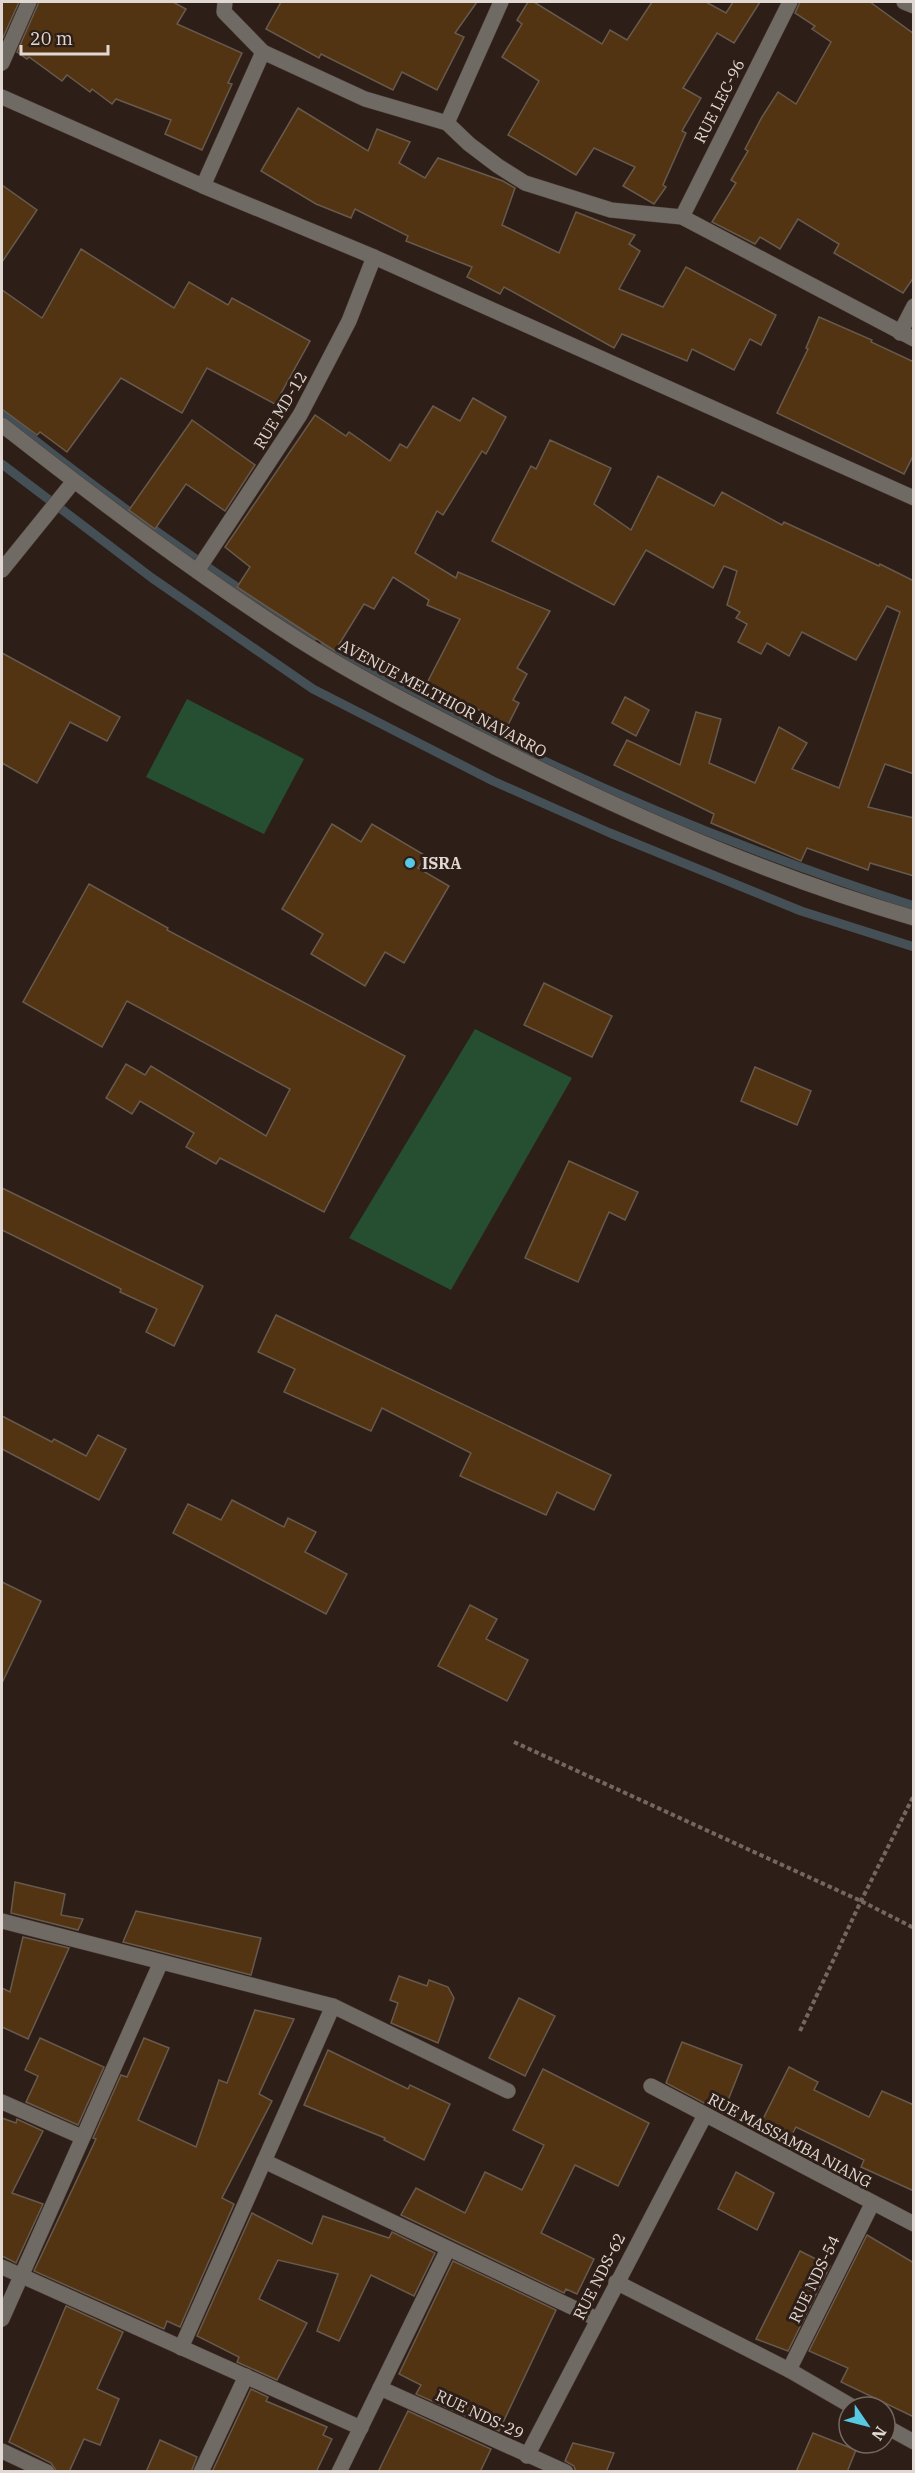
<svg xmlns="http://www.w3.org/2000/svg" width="915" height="2473" font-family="'IBM Plex Serif',serif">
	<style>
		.green { fill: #264f31 }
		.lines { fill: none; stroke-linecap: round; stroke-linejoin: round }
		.stream { stroke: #444f56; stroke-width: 9 }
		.building { fill: #523413; stroke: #675a4d; stroke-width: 1.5 }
		.minor-casing { stroke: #4a3c35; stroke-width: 16 }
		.path { stroke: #746760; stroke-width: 4; stroke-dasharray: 4.5 3; stroke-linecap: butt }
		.minor { stroke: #706a64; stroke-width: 15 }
		.poi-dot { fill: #57c9e2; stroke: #2d1e17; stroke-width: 2 }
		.labels { text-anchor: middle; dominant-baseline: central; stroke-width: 6; stroke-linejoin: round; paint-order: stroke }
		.street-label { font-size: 16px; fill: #e2d8d3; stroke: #2d1e17 }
		.poi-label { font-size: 16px; font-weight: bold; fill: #e2d8d3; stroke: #2d1e17; text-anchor: start }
	</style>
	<rect width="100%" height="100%" fill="#2d1e17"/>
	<g class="green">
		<polygon points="187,699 304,759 264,834 146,777"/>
		<polygon points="475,1029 572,1078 451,1290 349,1238"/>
	</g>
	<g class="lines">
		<g class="stream">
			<path d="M2,414c99,80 203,154 311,223"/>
			<polyline points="2,464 152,578 313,689 493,781 610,833 801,911 914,947"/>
			<path d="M325,644c50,28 99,58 151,84 138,69 290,130 438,178"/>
		</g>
	</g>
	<g class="building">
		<polygon points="2,2 19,2 2,40"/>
		<polygon points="39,2 173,2 186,9 177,24 242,53 228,83 232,84 202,150 165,134 171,120 116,99 112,104 92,89 90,92 67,75 62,81 29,57 27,59 17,52"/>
		<polygon points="281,2 477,2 455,33 464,37 437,90 402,72 393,90 321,54 319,58 266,29"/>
		<polygon points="528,2 534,2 602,44 610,30 627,40 652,2 706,2 726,13 733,2 760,2 734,43 717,33 683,88 701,98 682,131 686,133 663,185 666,187 654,204 623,186 635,167 594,148 576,175 508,135 539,81 502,57 522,24 517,20"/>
		<polygon points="800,2 870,2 914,34 914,277 903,293 834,253 839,244 798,219 780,249 760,237 755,244 712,222 736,183 731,180 748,151 745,149 762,117 778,92 796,104 831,42 812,29 815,26 795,13"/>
		<polygon points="298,108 368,151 377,129 410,142 399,163 425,178 438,158 503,181 515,188 502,225 559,253 576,212 635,235 629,244 640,251 619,289 663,307 686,267 776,315 761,345 750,339 734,370 692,349 687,361 622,334 614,348 504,287 500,294 467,277 472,267 406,241 408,236 355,209 351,218 316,204 261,171"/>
		<polygon points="2,185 37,210 2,262"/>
		<polygon points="81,249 174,308 189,282 228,305 232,298 310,341 275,404 207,368 182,413 121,378 67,452 40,432 37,435 2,409 2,290 42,318"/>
		<polygon points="819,317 872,340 871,342 914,362 914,454 904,474 777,413 808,349 806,348"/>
		<polygon points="473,398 506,417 486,454 482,451 443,515 437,511 415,553 456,578 458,572 550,611 517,668 527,674 513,700 519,703 508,725 427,683 460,619 427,605 429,600 393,577 374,609 364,604 335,651 237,587 250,567 225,547 315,415 346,436 349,432 390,461 400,444 407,448 433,406 460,421"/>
		<polygon points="192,420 255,465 225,511 186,484 155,529 129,510"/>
		<polygon points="550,440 611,468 594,504 631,530 658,476 714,506 722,492 782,525 784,522 879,566 880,564 914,581 914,774 885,764 868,807 914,818 914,876 870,863 868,870 807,848 801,861 711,823 714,814 614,765 627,740 680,765 696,712 721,719 709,763 755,783 779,727 807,743 792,769 839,788 900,612 887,606 856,660 802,632 789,656 767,643 761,654 738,642 747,624 736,618 740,612 727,605 737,571 724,566 713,588 646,550 614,605 492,541 531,466 536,469"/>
		<polygon points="2,653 120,717 107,741 70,722 37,783 2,763"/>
		<polygon points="625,697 649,710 636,736 612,723"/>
		<polygon points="332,824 361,842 372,824 426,856 418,868 449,886 404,963 385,952 365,986 311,954 323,934 282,909"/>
		<polygon points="89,884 168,928 167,930 405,1056 324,1212 220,1158 216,1164 186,1147 194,1133 140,1101 132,1114 106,1098 126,1064 145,1075 151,1066 266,1136 290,1089 127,1001 102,1047 23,1002"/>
		<polygon points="544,983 612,1016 592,1057 524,1025"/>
		<polygon points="755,1067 811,1091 797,1125 741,1101"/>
		<polygon points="569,1161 638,1192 625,1220 609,1212 578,1282 525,1258"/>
		<polygon points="2,1188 203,1286 174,1346 146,1332 157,1309 120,1292 121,1289 2,1230"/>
		<polygon points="276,1315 611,1475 594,1510 557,1492 546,1515 460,1476 471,1453 382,1408 371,1431 284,1392 295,1369 258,1352"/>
		<polygon points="2,1416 52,1442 54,1439 86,1456 98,1435 126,1449 99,1500 2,1449"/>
		<polygon points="232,1500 284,1527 288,1518 316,1532 305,1552 347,1574 326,1614 173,1533 188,1504 221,1520"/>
		<polygon points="2,1582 41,1601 2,1683"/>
		<polygon points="470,1605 497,1619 486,1639 528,1660 507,1701 438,1666"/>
		<polygon points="15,1882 65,1894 61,1915 83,1919 78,1930 11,1913"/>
		<polygon points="136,1911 261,1938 251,1975 123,1942"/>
		<polygon points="23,1937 69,1948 28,2039 2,2027 2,1988 10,1992"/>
		<polygon points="399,1976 427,1986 429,1980 448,1987 454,1998 438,2043 391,2023 398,2003 390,2000"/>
		<polygon points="519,1998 555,2016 525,2076 489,2058"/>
		<polygon points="255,2010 294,2019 259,2094 272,2101 222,2198 234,2204 180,2327 167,2321 164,2329 34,2271 96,2139 93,2138 121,2075 127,2077 144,2038 169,2048 138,2120 196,2147 219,2080 227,2083"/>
		<polygon points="40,2038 104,2067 78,2125 26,2102 38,2076 25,2070"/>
		<polygon points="682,2042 742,2065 723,2113 666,2083"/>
		<polygon points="328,2050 408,2089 410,2085 450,2104 424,2160 384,2140 385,2138 304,2105"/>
		<polygon points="789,2067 818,2082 814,2090 869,2117 882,2091 914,2105 914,2191 861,2167 864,2160 796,2127 786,2146 757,2131"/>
		<polygon points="543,2069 649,2123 618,2186 575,2165 541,2233 594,2259 577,2294 566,2289 564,2293 401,2215 416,2188 465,2213 485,2172 522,2190 544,2145 513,2130"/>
		<polygon points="2,2118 16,2123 17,2119 43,2131 12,2193 43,2204 16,2263 2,2256"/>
		<polygon points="736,2172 774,2193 757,2230 718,2209"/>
		<polygon points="252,2213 312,2244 323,2216 389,2238 392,2232 435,2253 414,2296 371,2275 339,2341 317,2331 338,2274 278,2260 259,2299 307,2323 277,2380 237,2362 239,2357 197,2336"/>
		<polygon points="867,2235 914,2263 914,2417 841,2382 848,2368 809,2351"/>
		<polygon points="800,2251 830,2266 788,2351 756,2339"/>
		<polygon points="453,2261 556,2310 499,2431 416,2394 421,2385 399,2374"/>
		<polygon points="66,2306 123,2332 97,2389 119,2399 100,2445 84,2439 69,2472 57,2472 51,2463 9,2442"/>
		<polygon points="251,2389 268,2397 266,2401 327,2427 323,2435 332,2439 316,2472 212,2472"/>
		<polygon points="408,2411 491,2449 480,2472 378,2472"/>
		<polygon points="813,2433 856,2450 847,2472 796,2472"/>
		<polygon points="160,2440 197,2457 191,2472 146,2472"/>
		<polygon points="573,2443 614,2453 606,2472 576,2472 574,2466 565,2461"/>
	</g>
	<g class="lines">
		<g class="minor-casing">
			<g id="minor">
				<polyline points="225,2 224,12 263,52 365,99 447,123 469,144 498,166 525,183 611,210 682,217 914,339"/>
				<polyline points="904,2 914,6"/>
				<polyline points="2,63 29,2"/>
				<polyline points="2,97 203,186 374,257 914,498"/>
				<polyline points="447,123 501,2"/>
				<polyline points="203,186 263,52"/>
				<polyline points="682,217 790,2"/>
				<polyline points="900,333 914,306"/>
				<path d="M2,425c96,75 194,149 297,215 63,40 131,74 198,108 134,67 272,128 417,170"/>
				<polyline points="2,570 74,481"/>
				<polyline points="197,571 300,415 349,321 374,257"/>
				<polyline points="2,1921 333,2006 508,2091"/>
				<polyline points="651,2086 914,2224"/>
				<polyline points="2,2102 82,2137"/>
				<polyline points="264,2161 597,2319"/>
				<polyline points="2,2267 361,2428"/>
				<polyline points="616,2282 789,2370 853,2407"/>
				<polyline points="2,2319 161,1962"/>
				<polyline points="181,2348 333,2006"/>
				<polyline points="789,2370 872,2204"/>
				<polyline points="380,2388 566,2472"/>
				<polyline points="885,2426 914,2442"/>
				<polyline points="2,2451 47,2472"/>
				<polyline points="527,2456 705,2115"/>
				<polyline points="201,2472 246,2376"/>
				<polyline points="339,2472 448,2249"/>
			</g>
		</g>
		<g class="path">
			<polyline points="514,1742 861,1901 914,1928"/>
			<polyline points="800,2031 861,1901 914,1795"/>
		</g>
		<use href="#minor" class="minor"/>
	</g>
	<circle class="poi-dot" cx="410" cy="863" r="6"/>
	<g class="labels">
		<g class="street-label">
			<text transform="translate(719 101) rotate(-63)">RUE LEC-96</text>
			<text transform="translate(280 410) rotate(-59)">RUE MD-12</text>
			<text transform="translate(443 698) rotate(28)">AVENUE MELTHIOR NAVARRO</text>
			<text transform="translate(790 2140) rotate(28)">RUE MASSAMBA NIANG</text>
			<text transform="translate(599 2276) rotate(-63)">RUE NDS-62</text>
			<text transform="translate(814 2279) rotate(-64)">RUE NDS-54</text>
			<text transform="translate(480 2414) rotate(25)">RUE NDS-29</text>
		</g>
		<g class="poi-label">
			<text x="422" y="863">ISRA</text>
		</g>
	</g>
	<rect width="915" height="2473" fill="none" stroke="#e2d8d3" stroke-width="6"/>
	<g transform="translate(867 2425) rotate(125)"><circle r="28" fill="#2d1e17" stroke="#756862" stroke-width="1.5"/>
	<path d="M0-4.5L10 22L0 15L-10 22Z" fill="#57c9e2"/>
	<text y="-9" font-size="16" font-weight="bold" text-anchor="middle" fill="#e2d8d3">N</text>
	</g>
	<path d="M21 45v9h87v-9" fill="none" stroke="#e2d8d3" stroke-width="3"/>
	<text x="30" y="45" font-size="18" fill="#e2d8d3" stroke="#2d1e17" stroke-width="4.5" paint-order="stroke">20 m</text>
</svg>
